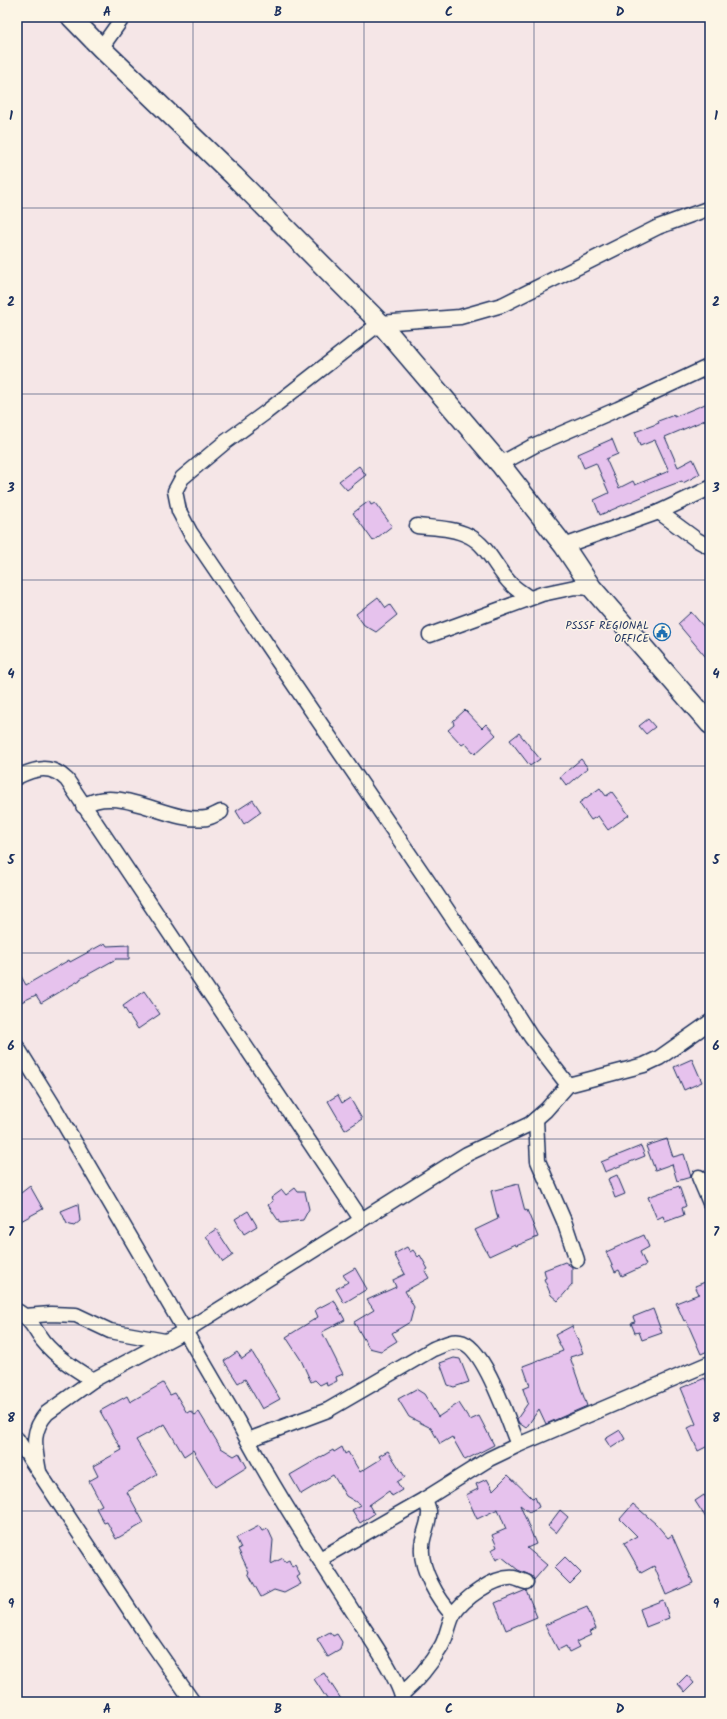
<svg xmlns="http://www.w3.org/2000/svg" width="727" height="1719" font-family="Kalam,sans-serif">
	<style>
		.building { fill: #e6c2ed; stroke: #1b2f5e }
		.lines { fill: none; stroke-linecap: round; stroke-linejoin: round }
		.street-casing { stroke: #1b2f5e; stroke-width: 17 }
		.secondary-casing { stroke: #1b2f5e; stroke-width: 22 }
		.street { stroke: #fcf5e5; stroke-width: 14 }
		.secondary { stroke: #fcf5e5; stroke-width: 19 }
		.grid { fill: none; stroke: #1b2f5e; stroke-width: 1; stroke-opacity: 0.55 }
		.labels { text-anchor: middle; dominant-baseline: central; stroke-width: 3; stroke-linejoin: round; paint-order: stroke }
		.poi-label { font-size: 11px; fill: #1b2f5e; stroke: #fcf5e5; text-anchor: end }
		.neatline { fill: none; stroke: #1b2f5e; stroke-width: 1.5 }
		.grid-label { font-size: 13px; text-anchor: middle; font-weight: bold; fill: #1b2f5e }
	</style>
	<rect width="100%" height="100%" fill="#f5e6e7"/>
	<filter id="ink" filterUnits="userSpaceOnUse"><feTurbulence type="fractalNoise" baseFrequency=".025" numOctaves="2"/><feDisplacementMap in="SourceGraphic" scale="8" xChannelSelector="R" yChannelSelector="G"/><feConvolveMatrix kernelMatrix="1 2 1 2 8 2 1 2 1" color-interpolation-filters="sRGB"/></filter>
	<g filter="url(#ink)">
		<g class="building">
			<polygon points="710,402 710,418 665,437 678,467 693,459 700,474 683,483 682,481 658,490 600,515 594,500 609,493 596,463 584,468 578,454 612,439 618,454 606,459 619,488 633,481 635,485 669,471 655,440 640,446 635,432 659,423 658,421 674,415 674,417"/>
			<polygon points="359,466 366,475 347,490 339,481"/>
			<polygon points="369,501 371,505 375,503 392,526 373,541 353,513"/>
			<polygon points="378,597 386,608 390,605 397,615 376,632 364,625 356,614"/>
			<polygon points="691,612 710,634 710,662 678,624"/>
			<polygon points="465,710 482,728 486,724 496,735 475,754 465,743 462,745 448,730 454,725 453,721"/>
			<polygon points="648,719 655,727 646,734 639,726"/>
			<polygon points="519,733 540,759 530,766 510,740"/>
			<polygon points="581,759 588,768 567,786 560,777"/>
			<polygon points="600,788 606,796 612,792 629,815 608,830 598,816 591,820 579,803"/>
			<polygon points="253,800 261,812 244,824 236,811"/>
			<polygon points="105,943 107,946 129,945 129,959 116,959 80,979 80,980 41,1003 36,995 17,1004 17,969 26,985 69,960 70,962"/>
			<polygon points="144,991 160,1014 138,1029 123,1006"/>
			<polygon points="692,1059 702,1082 684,1090 674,1067"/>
			<polygon points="338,1095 342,1103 350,1098 362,1119 345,1130 328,1101"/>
			<polygon points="667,1139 673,1157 684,1154 691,1177 677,1181 672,1164 655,1170 646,1146"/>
			<polygon points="641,1146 645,1156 605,1172 601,1162"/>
			<polygon points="617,1175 625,1194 615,1198 608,1179"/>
			<polygon points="518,1184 525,1211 527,1210 538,1237 516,1246 515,1244 489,1256 475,1230 498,1219 491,1191"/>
			<polygon points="30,1186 43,1209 17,1223 17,1196"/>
			<polygon points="679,1186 686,1206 682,1208 684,1215 665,1222 663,1216 657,1219 648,1197"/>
			<polygon points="295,1188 298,1192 305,1192 309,1209 303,1220 280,1223 268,1205 273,1201 271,1198 282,1190 286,1195"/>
			<polygon points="78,1204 80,1221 74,1226 67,1224 61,1211"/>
			<polygon points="248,1211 257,1226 244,1234 235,1219"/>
			<polygon points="216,1229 233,1255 223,1262 206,1236"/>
			<polygon points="644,1235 649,1247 640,1252 646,1265 622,1276 619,1270 615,1272 606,1252"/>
			<polygon points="407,1247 410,1252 413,1250 418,1257 420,1255 428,1269 425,1271 429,1278 405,1291 414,1307 410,1322 392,1333 397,1341 381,1351 369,1348 354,1322 374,1310 367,1300 396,1287 393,1280 405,1274 394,1254"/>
			<polygon points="565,1262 572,1267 572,1285 558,1301 551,1295 544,1279 546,1278 544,1270"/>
			<polygon points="355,1268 367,1289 344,1303 336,1289 348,1282 343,1275"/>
			<polygon points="710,1280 710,1350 701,1354 686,1320 684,1321 676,1303 699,1294 695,1286"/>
			<polygon points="334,1300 345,1320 322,1332 343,1374 336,1377 337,1381 327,1386 326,1382 320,1385 315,1380 311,1382 301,1360 286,1337 318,1317 315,1310"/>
			<polygon points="653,1309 662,1333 642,1340 639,1332 635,1333 631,1323 635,1322 633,1317"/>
			<polygon points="572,1326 583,1353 570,1357 587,1406 546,1424 539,1409 526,1428 519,1423 517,1419 528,1403 523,1389 530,1386 523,1366 563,1351 555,1335"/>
			<polygon points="237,1352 242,1359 252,1352 280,1399 262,1409 245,1379 238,1383 224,1361"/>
			<polygon points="454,1358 460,1359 469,1382 454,1387 448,1385 440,1363"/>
			<polygon points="705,1378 710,1390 710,1445 698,1451 688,1428 696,1424 681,1388"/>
			<polygon points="163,1383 170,1395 175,1393 187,1413 190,1411 195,1415 199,1412 221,1448 234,1456 239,1453 247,1467 215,1487 193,1450 184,1456 165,1424 136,1440 157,1474 127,1492 144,1523 116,1539 107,1522 104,1523 96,1508 102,1505 89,1481 98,1476 93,1466 122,1450 100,1411 127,1396 130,1402"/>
			<polygon points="416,1389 424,1394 438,1417 459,1403 470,1420 479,1416 494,1445 465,1460 452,1437 440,1444 431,1428 409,1417 398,1399"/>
			<polygon points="620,1430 625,1439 611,1448 605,1439"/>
			<polygon points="342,1447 345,1454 348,1452 360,1472 381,1459 379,1456 388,1451 405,1477 397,1482 402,1490 392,1496 389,1491 369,1505 374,1514 360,1523 352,1510 361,1505 346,1496 333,1475 301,1494 290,1475 333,1450 334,1452"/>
			<polygon points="508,1475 532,1498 535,1497 539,1507 529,1512 520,1505 536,1544 527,1548 547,1565 534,1580 532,1576 518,1570 502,1557 496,1560 491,1550 497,1547 492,1535 506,1529 498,1509 477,1519 466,1495 478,1489 476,1484 487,1479 493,1490"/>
			<polygon points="704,1495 710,1503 710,1524 695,1501"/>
			<polygon points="633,1504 656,1524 668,1538 672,1535 693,1583 666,1595 654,1566 641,1573 624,1543 637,1536 620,1519"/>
			<polygon points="560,1510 568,1517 556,1533 548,1526"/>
			<polygon points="259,1526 262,1531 268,1529 273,1540 271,1564 283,1558 285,1562 289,1560 292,1567 295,1565 300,1575 297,1577 301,1584 284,1593 274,1590 261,1597 248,1573 249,1572 238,1549 241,1548 236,1538"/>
			<polygon points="565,1557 581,1573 570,1584 554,1568"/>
			<polygon points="526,1590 537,1617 506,1630 495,1603"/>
			<polygon points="663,1600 669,1618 646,1627 640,1609"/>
			<polygon points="587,1607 596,1629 589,1632 591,1635 576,1642 579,1647 569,1652 566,1646 558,1650 545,1625"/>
			<polygon points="330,1632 333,1636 337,1634 342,1642 340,1650 328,1657 317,1639"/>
			<polygon points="324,1673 343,1702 329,1702 314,1679"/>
			<polygon points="687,1675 694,1683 685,1692 678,1684"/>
		</g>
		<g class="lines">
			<g class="street-casing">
				<g id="street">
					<polyline points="101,48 123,17"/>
					<polyline points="500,464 535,445 618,409 710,366"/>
					<polyline points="659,512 697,540 710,547"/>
					<path d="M417,526c17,2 37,2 52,10 20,10 27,34 43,49 5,5 12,9 17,13"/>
					<polyline points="564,546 659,512 710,488"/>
					<polyline points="430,635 542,594 575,587 592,588"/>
					<path d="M17,777c19,-9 34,-13 50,3l294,439"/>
					<path d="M83,806c37,-23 85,18 124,12 5,-1 9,-4 14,-6"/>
					<path d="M17,1047l36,58 184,315c33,64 74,126 113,187 13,21 51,73 53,95"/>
					<polyline points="568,1085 531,1037 503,993 427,880 190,532 179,511 175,491 182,478 224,443 265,413 380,323 460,317 502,305 658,227 710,208"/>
					<polyline points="536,1119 538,1161 564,1221 577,1260"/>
					<polyline points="699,1177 710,1203"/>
					<path d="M19,1312c12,7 16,19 24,29 13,16 32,28 50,39"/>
					<polyline points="25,1316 51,1314 76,1315 110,1331 165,1341"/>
					<polyline points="17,1439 145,1633 193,1702"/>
					<path d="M248,1440l80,-30 105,-61c8,-3 18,-9 27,-7 24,3 49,81 58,103"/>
					<path d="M39,1472c-4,-24 -9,-40 8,-59l46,-33 92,-49 261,-164 21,-13 63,-30 16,-14 22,-25 76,-20 15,-7 51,-36"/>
					<path d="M425,1499c1,3 3,8 4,12 1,12 -7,24 -7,36 -2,22 16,53 31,68"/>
					<polyline points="320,1559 425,1499 489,1459 518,1445 710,1363"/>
					<path d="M402,1694c16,-14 28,-29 39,-47 6,-10 7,-22 12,-32 10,-16 41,-39 61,-37 4,1 8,3 12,4"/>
				</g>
			</g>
			<g class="secondary-casing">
				<polyline id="secondary" points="71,17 101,48 234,176 380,323 500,464 564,546 592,588 710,724"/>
			</g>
			<use href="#street" class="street"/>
			<use href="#secondary" class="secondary"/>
		</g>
	</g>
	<path class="grid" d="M193,17v1685M364,17v1685M534,17v1685M17,208h693M17,394h693M17,580h693M17,766h693M17,953h693M17,1139h693M17,1325h693M17,1511h693"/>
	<defs>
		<g id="civic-ring" transform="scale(0.9)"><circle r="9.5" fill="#fcf5e5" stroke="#1f6fb2" stroke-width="1.5"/><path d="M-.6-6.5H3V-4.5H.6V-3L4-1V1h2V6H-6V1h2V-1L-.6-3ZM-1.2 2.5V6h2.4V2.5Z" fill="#1f6fb2"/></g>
	</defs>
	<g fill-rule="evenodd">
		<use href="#civic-ring" x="662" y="632"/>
	</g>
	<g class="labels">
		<g class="poi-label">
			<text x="649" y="626">PSSSF REGIONAL<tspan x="649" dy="13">OFFICE</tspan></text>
		</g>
	</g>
	<rect width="727" height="1719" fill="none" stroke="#fcf5e5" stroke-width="44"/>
	<rect x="22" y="22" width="683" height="1675" class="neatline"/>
	<g class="grid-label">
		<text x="107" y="16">A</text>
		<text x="278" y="16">B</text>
		<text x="449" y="16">C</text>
		<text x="620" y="16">D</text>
		<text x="11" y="120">1</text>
		<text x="716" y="120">1</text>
		<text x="11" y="306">2</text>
		<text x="716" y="306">2</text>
		<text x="11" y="492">3</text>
		<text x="716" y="492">3</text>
		<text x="11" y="678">4</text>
		<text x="716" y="678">4</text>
		<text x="11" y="864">5</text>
		<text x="716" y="864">5</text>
		<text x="11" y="1050">6</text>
		<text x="716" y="1050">6</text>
		<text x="11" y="1236">7</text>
		<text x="716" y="1236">7</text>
		<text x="11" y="1422">8</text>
		<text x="716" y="1422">8</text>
		<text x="11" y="1608">9</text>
		<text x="716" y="1608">9</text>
		<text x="107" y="1713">A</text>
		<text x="278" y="1713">B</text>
		<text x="449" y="1713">C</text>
		<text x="620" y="1713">D</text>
	</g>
</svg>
